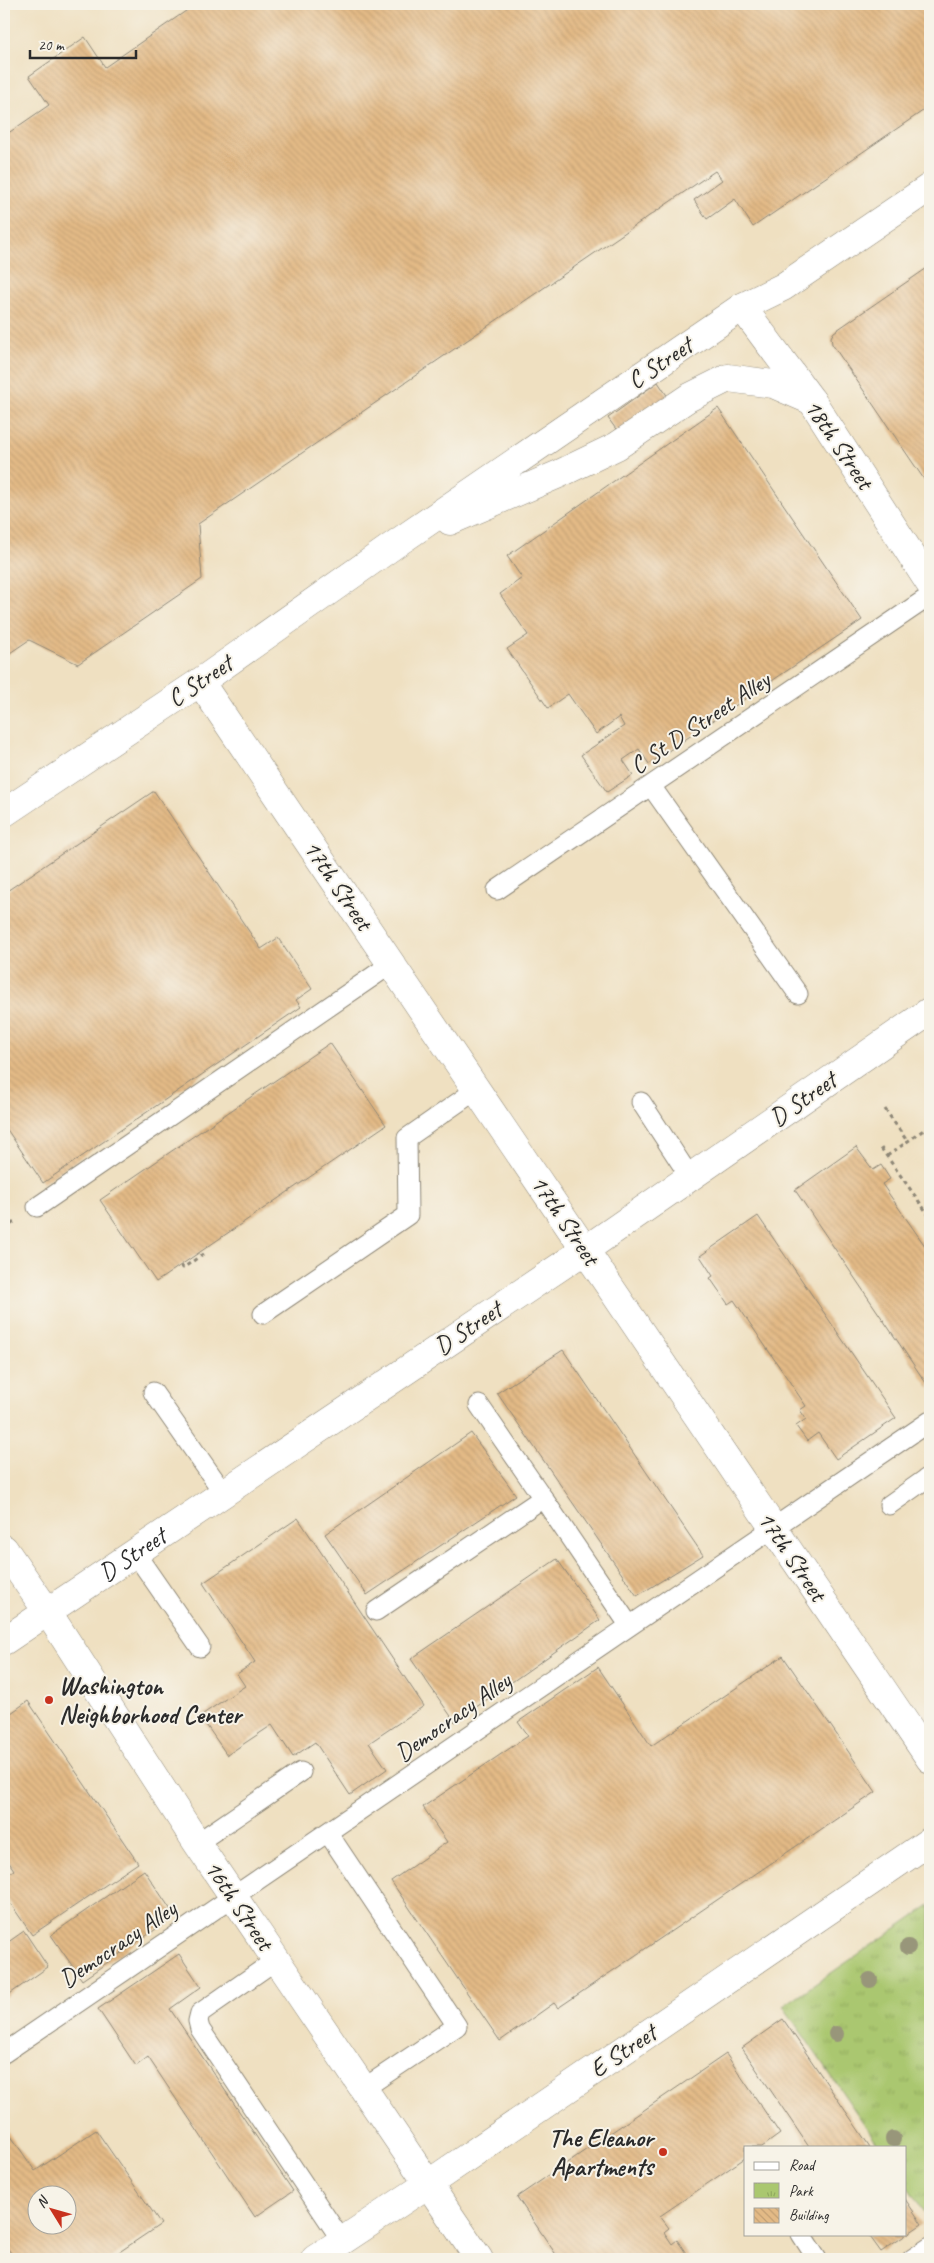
<svg xmlns="http://www.w3.org/2000/svg" width="934" height="2263" font-family="Caveat,sans-serif">
	<style>
		.park { fill: url(#park-tufts); stroke: #6a794d }
		.building { fill: url(#building-back-hatch); fill-rule: evenodd }
		.lines { fill: none; stroke-linecap: round; stroke-linejoin: round }
		.lane-casing { stroke: #8d8676; stroke-width: 21 }
		.street-casing { stroke: #8d8676; stroke-width: 29 }
		.secondary-casing { stroke: #8d8676; stroke-width: 29 }
		.primary-casing { stroke: #8d8676; stroke-width: 29 }
		.path { stroke: #8d8676; stroke-width: 3; stroke-dasharray: 4 4; stroke-linecap: butt }
		.lane { stroke: #fff; stroke-width: 19 }
		.street { stroke: #fff; stroke-width: 28 }
		.secondary { stroke: #fff; stroke-width: 28 }
		.primary { stroke: #fff; stroke-width: 28 }
		.tree { fill: #98967a }
		.poi-dot { fill: #c8321e; stroke: #f7f3e8; stroke-width: 2 }
		.labels { text-anchor: middle; dominant-baseline: central; stroke-width: 4; stroke-linejoin: round; paint-order: stroke }
		.street-label { font-size: 25px; fill: #2b2b2b; stroke: #f7f3e8 }
		.poi-label { font-size: 25px; font-weight: bold; fill: #2b2b2b; stroke: #f7f3e8; text-anchor: start }
	</style>
	<defs>
		<pattern id="park-tufts" width="24" height="20" patternUnits="userSpaceOnUse" patternTransform="scale(1.25)"><rect width="24" height="20" fill="#aac76f"/><path d="M3 7l-1-3M5 7V3M7 7l1-3M15 17l-1-3M17 17v-4M19 17l1-3" fill="none" stroke="#92ab60"/></pattern>
		<pattern id="building-back-hatch" width="6" height="6" patternUnits="userSpaceOnUse" patternTransform="scale(1.25)"><rect width="6" height="6" fill="#e3ba86"/><path d="M-1 5l2 2M0 0l6 6M5-1l2 2" fill="none" stroke="#c3a074"/></pattern>
	</defs>
	<rect width="100%" height="100%" fill="#f7f3e8"/>
	<filter id="ink" filterUnits="userSpaceOnUse"><feTurbulence type="fractalNoise" baseFrequency=".02" numOctaves="2"/><feDisplacementMap in="SourceGraphic" scale="10" xChannelSelector="R" yChannelSelector="G"/><feConvolveMatrix kernelMatrix="1 2 1 2 8 2 1 2 1" color-interpolation-filters="sRGB"/></filter>
	<filter id="wash" filterUnits="userSpaceOnUse"><feTurbulence type="fractalNoise" baseFrequency=".0096" numOctaves="4" result="noise"/><feDisplacementMap in="SourceGraphic" scale="20" xChannelSelector="R" yChannelSelector="G"/><feGaussianBlur stdDeviation="1.12" result="paint"/><feColorMatrix in="noise" values="0 0 0 0 0 0 0 0 0 0 0 0 0 0 0 0 0 1.4 0 .05"/><feComposite in="paint" operator="in"/></filter>
	<g filter="url(#wash)">
		<rect width="100%" height="100%" fill="#efe0c1"/>
		<polygon class="park" points="930,1905 930,2220 905,2183 905,2147 880,2147 783,2006"/>
		<g id="blocks">
			<g class="building">
				<polygon points="196,4 930,4 930,106 753,227 735,199 707,219 694,200 722,180 715,171 198,524 202,579 78,664 29,640 4,657 4,136 49,105 29,76 85,37 105,67"/>
				<polygon points="930,266 930,488 832,344 831,337 834,332"/>
				<polygon points="658,382 668,397 618,432 608,418"/>
				<polygon points="718,408 862,620 649,764 639,749 623,760 633,775 607,792 581,755 624,726 619,717 596,734 568,694 548,708 507,649 528,635 500,594 522,578 507,556"/>
				<polygon points="154,791 261,949 278,938 312,989 296,1000 301,1007 43,1183 4,1125 4,893"/>
				<polygon points="330,1043 386,1125 156,1282 100,1200"/>
				<polygon points="856,1147 873,1170 881,1165 890,1179 882,1184 930,1253 930,1389 795,1190"/>
				<polygon points="758,1216 896,1418 836,1459 818,1433 807,1441 796,1426 806,1419 800,1410 806,1406 734,1300 728,1304 710,1278 713,1276 700,1256"/>
				<polygon points="563,1350 703,1555 637,1596 497,1393"/>
				<polygon points="471,1433 516,1495 367,1595 325,1534"/>
				<polygon points="298,1518 424,1706 369,1743 387,1769 350,1795 315,1742 293,1757 272,1725 227,1755 200,1716 245,1686 237,1674 255,1662 203,1583"/>
				<polygon points="557,1559 600,1620 455,1722 411,1659"/>
				<polygon points="783,1656 876,1792 558,2008 554,2003 500,2041 391,1881 447,1842 423,1807 528,1736 518,1722 598,1667 651,1746"/>
				<polygon points="28,1701 138,1863 32,1935 4,1894 4,1877 14,1870 4,1855 4,1718"/>
				<polygon points="144,1870 175,1916 82,1980 51,1935"/>
				<polygon points="24,1931 48,1967 4,1998 4,1945"/>
				<polygon points="179,1954 201,1987 170,2009 293,2191 255,2217 148,2057 136,2066 98,2009"/>
				<polygon points="783,2019 870,2147 809,2147 742,2048"/>
				<polygon points="726,2054 780,2134 762,2147 745,2147 745,2158 660,2216 669,2228 664,2232 672,2244 677,2240 690,2259 559,2259 517,2197"/>
				<path d="M4,2126l31,45 61,-41 65,94 -52,35h-94l-11,-16zM38,2196h30v30h-30z"/>
				<polygon points="905,2199 922,2224 881,2252 868,2234 905,2234"/>
			</g>
		</g>
	</g>
	<g filter="url(#ink)">
		<use href="#blocks" fill-opacity="0" stroke="#8d8676" stroke-width="1"/>
		<g class="lines">
			<g class="lane-casing">
				<g id="lane">
					<polyline points="651,786 798,994"/>
					<polyline points="497,890 930,596"/>
					<polyline points="641,1102 690,1177"/>
					<polyline points="37,1207 391,964"/>
					<polyline points="263,1314 408,1215 407,1138 476,1090"/>
					<polyline points="153,1392 223,1492"/>
					<polyline points="479,1405 543,1498"/>
					<polyline points="889,1505 930,1476"/>
					<polyline points="135,1553 200,1647"/>
					<polyline points="376,1611 543,1498 629,1625"/>
					<polyline points="328,1833 457,2026 363,2089"/>
					<polyline points="197,1843 301,1772"/>
					<polyline points="276,1960 200,2013 198,2021 200,2029 342,2241"/>
					<polyline points="4,2053 930,1421"/>
					<polyline points="801,2234 817,2259"/>
					<polyline points="912,2259 930,2247"/>
				</g>
			</g>
			<g class="street-casing">
				<g id="street">
					<polyline points="742,307 812,401 930,584"/>
					<polyline points="450,521 559,474 617,446 688,398 728,378 773,384 812,401"/>
					<polyline points="200,682 930,1759"/>
					<polyline points="4,813 200,682 394,545 742,307 783,287 930,187"/>
					<path id="s1" d="M4,1641l581,-391 345,-239"/>
				</g>
			</g>
			<g class="secondary-casing">
				<polyline id="secondary" points="315,2259 428,2184 930,1841"/>
			</g>
			<g class="primary-casing">
				<polyline id="primary" points="4,1549 47,1611 197,1843 479,2259"/>
			</g>
			<g class="path">
				<polyline points="885,1109 907,1141"/>
				<polyline points="881,1148 930,1217"/>
				<polyline points="887,1156 925,1129 930,1137"/>
				<polyline points="4,1229 16,1221"/>
				<polyline points="181,1265 183,1268 206,1252"/>
			</g>
			<use href="#lane" class="lane"/>
			<use href="#street" class="street"/>
			<use href="#secondary" class="secondary"/>
			<use href="#primary" class="primary"/>
		</g>
		<g class="tree">
			<circle cx="908" cy="1947" r="8"/>
			<circle cx="870" cy="1980" r="8"/>
			<circle cx="836" cy="2034" r="8"/>
			<circle cx="893" cy="2139" r="8"/>
		</g>
	</g>
	<g class="poi-dot">
		<circle cx="49" cy="1700" r="5"/>
		<circle cx="663" cy="2152" r="5"/>
	</g>
	<g class="labels">
		<g class="street-label">
			<text transform="translate(660 363) rotate(-34)">C Street</text>
			<text transform="translate(839 444) rotate(56)">18th Street</text>
			<text transform="translate(200 681) rotate(-34)">C Street</text>
			<text transform="translate(700 723) rotate(-34)">C St D Street Alley</text>
			<text transform="translate(338 885) rotate(56)">17th Street</text>
			<text transform="translate(803 1099) rotate(-35)">D Street</text>
			<text transform="translate(565 1220) rotate(56)">17th Street</text>
			<text transform="translate(468 1328) rotate(-34)">D Street</text>
			<text stroke="none"><textPath href="#s1" startOffset="155">D Street</textPath></text>
			<text transform="translate(792 1556) rotate(56)">17th Street</text>
			<text transform="translate(453 1717) rotate(-35)">Democracy Alley</text>
			<text transform="translate(239 1905) rotate(56)">16th Street</text>
			<text transform="translate(118 1944) rotate(-34)">Democracy Alley</text>
			<text transform="translate(623 2051) rotate(-34)">E Street</text>
		</g>
		<g class="poi-label">
			<text x="59" y="1686">Washington<tspan x="59" dy="29">Neighborhood Center</tspan></text>
			<text x="653" y="2138" text-anchor="end">The Eleanor<tspan x="653" dy="29">Apartments</tspan></text>
		</g>
	</g>
	<rect width="934" height="2263" fill="none" stroke="#f7f3e8" stroke-width="20"/>
	<rect x="744" y="2146" width="162" height="90" fill="#f7f3e8" stroke="#a5a39c"/>
	<rect x="754" y="2162" width="25" height="8" fill="#ffffff" stroke="#a5a39c"/>
	<text x="789" y="2170" font-size="15" fill="#2b2b2b">Road</text>
	<rect x="754" y="2183" width="25" height="15" fill="url(#park-tufts)" stroke="#a5a39c"/>
	<text x="789" y="2196" font-size="15" fill="#2b2b2b">Park</text>
	<rect x="754" y="2208" width="25" height="15" fill="url(#building-back-hatch)" stroke="#a5a39c"/>
	<text x="789" y="2220" font-size="15" fill="#2b2b2b">Building</text>
	<g transform="translate(52 2210) rotate(307)"><circle r="24" fill="#f7f3e8" stroke="#a5a39c"/>
	<path d="M0-4L9 19L0 12L-9 19Z" fill="#c8321e"/>
	<text y="-8" font-size="14" font-weight="bold" text-anchor="middle" fill="#2b2b2b">N</text>
	</g>
	<path d="M30 50v8h106v-8" fill="none" stroke="#2b2b2b" stroke-width="2.5"/>
	<text x="38" y="50" font-size="15" fill="#2b2b2b" stroke="#f7f3e8" stroke-width="4" paint-order="stroke">20 m</text>
</svg>
